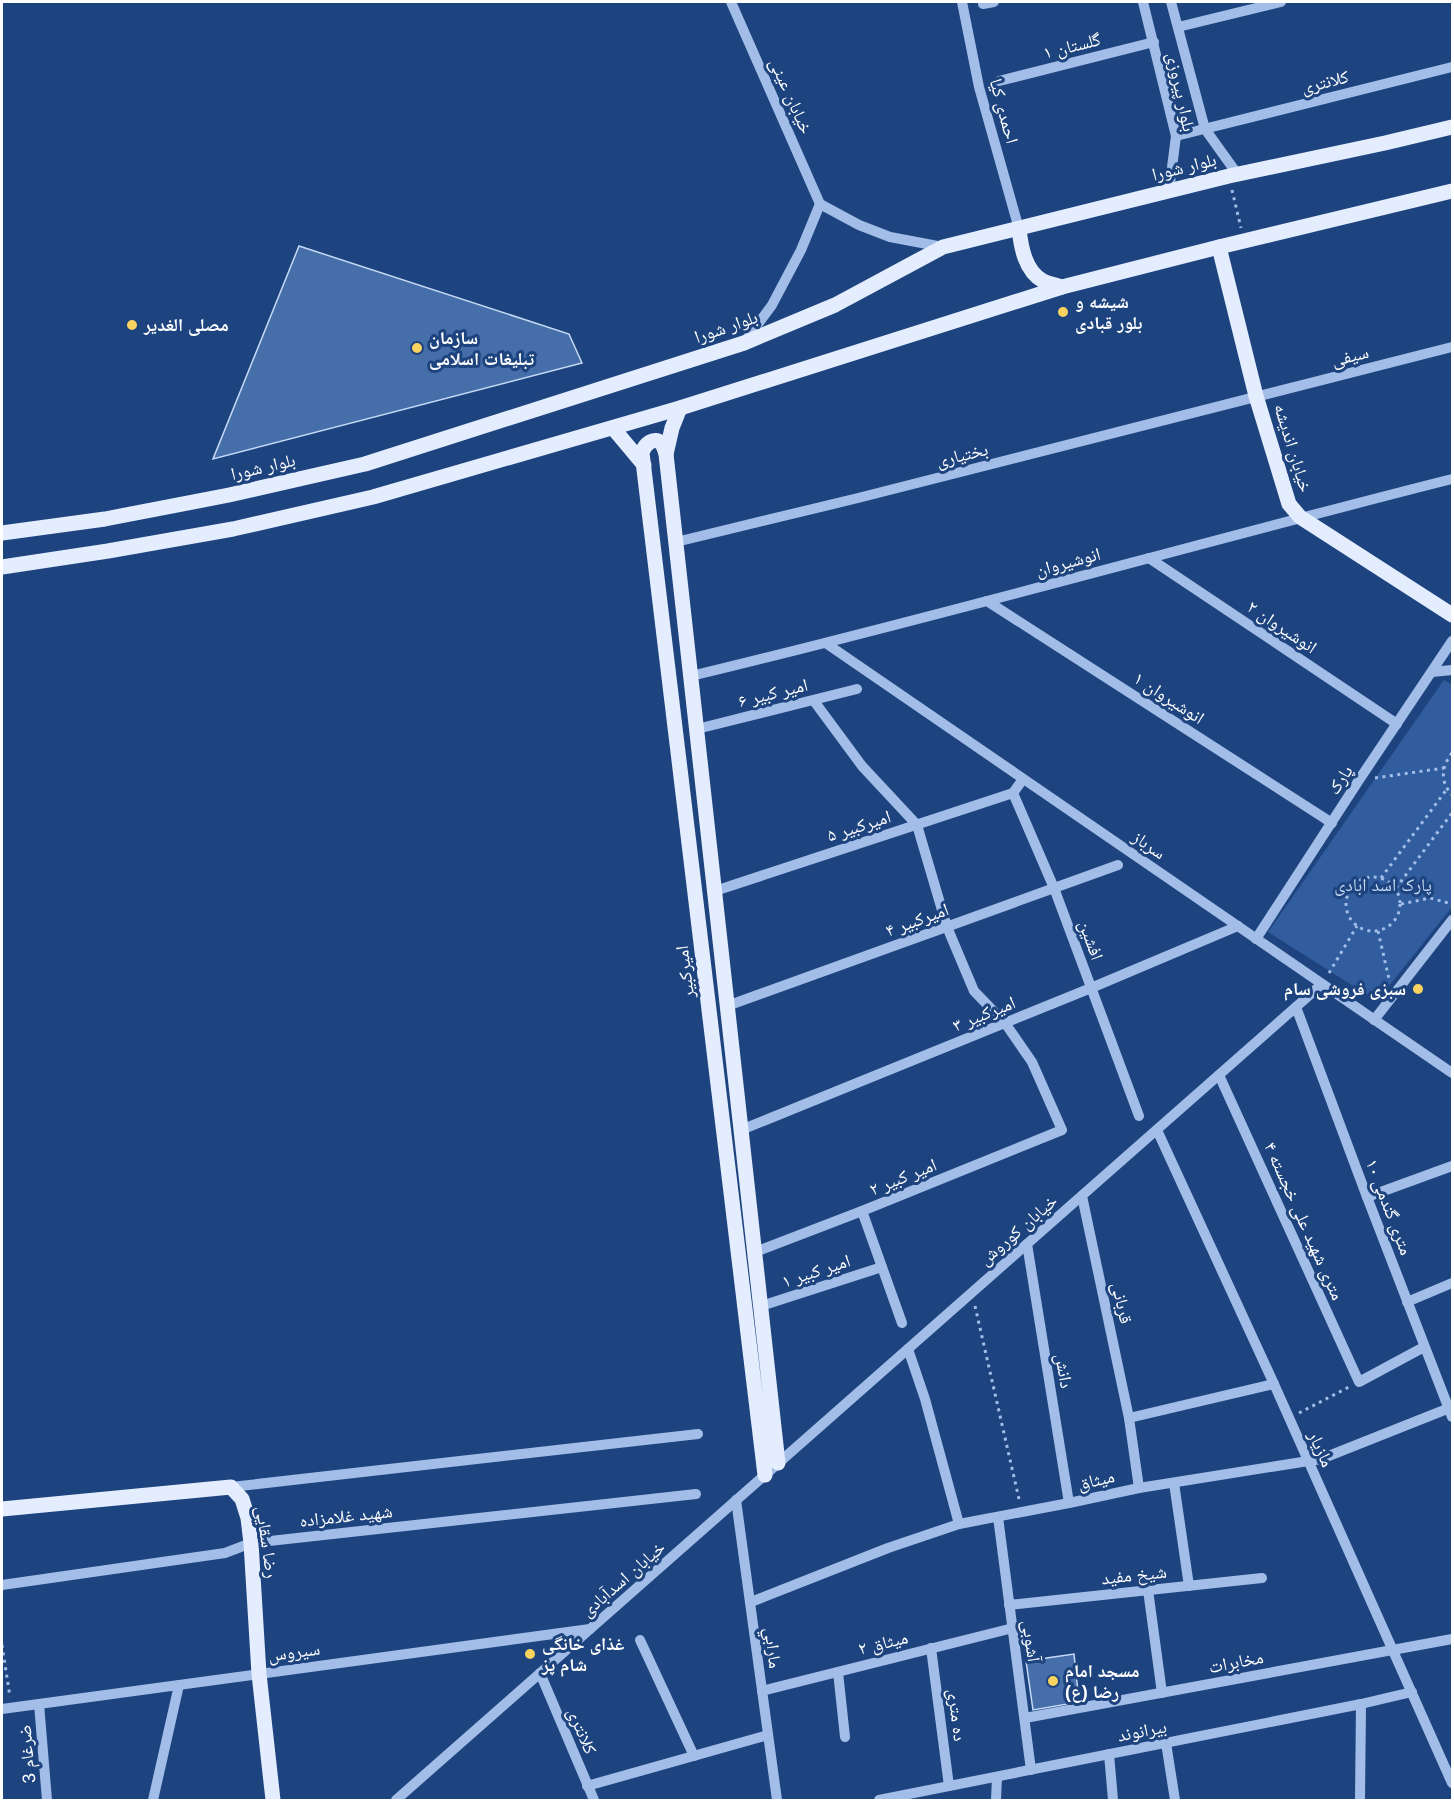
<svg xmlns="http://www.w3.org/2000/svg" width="1454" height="1802" font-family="Helvetica,'Noto Naskh Arabic',sans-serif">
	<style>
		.green { fill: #315d9e }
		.building { fill: #466ea9; stroke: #c6daf6; stroke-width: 1.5 }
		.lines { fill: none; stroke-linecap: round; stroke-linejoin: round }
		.path { stroke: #a2bee8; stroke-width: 3; stroke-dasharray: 3 4.5; stroke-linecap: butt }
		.minor { stroke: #a2bee8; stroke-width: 10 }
		.major { stroke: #e4edfe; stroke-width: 15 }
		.poi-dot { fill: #f8d360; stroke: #1e447f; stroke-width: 2 }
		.labels { text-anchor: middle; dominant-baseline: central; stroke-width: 6; stroke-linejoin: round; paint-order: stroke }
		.street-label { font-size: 18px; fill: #fff; stroke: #1e447f }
		.poi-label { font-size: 18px; font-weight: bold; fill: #fff; stroke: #1e447f; text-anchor: start }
		.park-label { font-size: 18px; fill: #c6daf6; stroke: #1e447f }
	</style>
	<rect width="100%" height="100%" fill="#1e447f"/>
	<polygon class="green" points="1444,680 1452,685 1452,907 1377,1001 1268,932"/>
	<g class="building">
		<polygon points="299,246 569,334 582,363 213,459"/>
		<polygon points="1074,1654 1079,1702 1033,1710 1026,1661"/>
	</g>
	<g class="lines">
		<g class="path">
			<polyline points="1232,190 1241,228"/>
			<path d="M1452,753c-11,14 -12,29 0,42"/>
			<polyline points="1375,778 1444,768"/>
			<circle cx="1373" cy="904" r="27"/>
			<polyline points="1381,878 1447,789"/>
			<polyline points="1396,888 1452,813"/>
			<polyline points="1401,904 1430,898 1452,904"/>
			<polyline points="1378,931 1389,979"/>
			<polyline points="1329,973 1357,926"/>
			<polyline points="975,1306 1019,1499"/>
			<polyline points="1299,1413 1349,1387"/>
			<polyline points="2,1645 10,1697"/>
		</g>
		<g class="minor">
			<polyline points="731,2 820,204"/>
			<polyline points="962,2 979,87 1019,229"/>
			<polyline points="1143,2 1176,136 1169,191"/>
			<polyline points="1171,2 1205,129 1238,175"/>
			<polyline points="983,4 994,2"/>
			<polyline points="1178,27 1281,2"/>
			<polyline points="999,81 1154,42"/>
			<polyline points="1176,136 1452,67"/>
			<polyline points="820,204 859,225 890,237 943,247"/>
			<polyline points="744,343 772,305 801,250 820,204"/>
			<polyline points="676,542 858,498 1452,347"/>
			<polyline points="1149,558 1397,724"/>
			<polyline points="987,601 1332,823"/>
			<polyline points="827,644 1452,1073"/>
			<polyline points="1432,672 1452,670"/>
			<path d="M691,676c255,-61 507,-133 761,-197"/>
			<polyline points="697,729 857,689"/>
			<polyline points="1023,779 1013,793 1054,888 1139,1116"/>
			<polyline points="715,891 1013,793"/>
			<polyline points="1256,939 1359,780 1452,641"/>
			<polyline points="727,1006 1118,865"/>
			<polyline points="1296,1007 1367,1197 1452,1417"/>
			<polyline points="1374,1020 1452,920"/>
			<polyline points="1219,1075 1359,1382 1424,1347"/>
			<polyline points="741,1130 1091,988 1238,926"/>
			<polyline points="1157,1130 1274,1384 1452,1783"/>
			<polyline points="1082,1196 1129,1418 1274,1384"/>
			<polyline points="1367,1197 1452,1166"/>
			<polyline points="862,1211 902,1323"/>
			<polyline points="1027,1244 1069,1503"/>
			<polyline points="755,1252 862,1211 1062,1130 1032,1062 1005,1023 974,991 947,927 917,825 862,766 814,701"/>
			<polyline points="1407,1302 1452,1283"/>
			<polyline points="761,1306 882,1267"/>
			<polyline points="908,1349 925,1399 959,1524"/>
			<polyline points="1129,1418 1139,1488"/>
			<polyline points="1174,1483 1189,1586"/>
			<polyline points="231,1487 698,1434"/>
			<polyline points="736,1500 777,1800"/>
			<polyline points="998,1517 1031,1770"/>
			<polyline points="2,1585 225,1553 251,1543 696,1494"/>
			<polyline points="1148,1590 1162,1693"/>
			<polyline points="751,1602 888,1548 959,1524 1069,1503 1139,1488 1321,1459 1452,1407"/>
			<polyline points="1009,1605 1262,1578"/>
			<polyline points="640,1640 694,1756"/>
			<polyline points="931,1648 949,1786"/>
			<polyline points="838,1672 845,1737"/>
			<polyline points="540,1673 594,1800"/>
			<polyline points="762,1691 1013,1628"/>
			<polyline points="39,1704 47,1800"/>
			<polyline points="2,1709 590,1629"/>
			<polyline points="1025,1718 1452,1639"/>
			<polyline points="1166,1743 1175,1800"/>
			<polyline points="1109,1754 1113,1800"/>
			<polyline points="587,1786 768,1735"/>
			<polyline points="153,1800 179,1685"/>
			<polyline points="396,1800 1322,984"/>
			<polyline points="879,1800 1361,1704 1412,1692"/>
			<polyline points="996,1800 997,1777"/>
			<polyline points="1360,1800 1361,1704"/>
		</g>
		<g class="major">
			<path d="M1019,229c2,18 6,42 24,52 6,3 13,4 19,6"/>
			<polyline points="1219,247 1256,396 1289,504 1300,517 1452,615"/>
			<polyline points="613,428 644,465"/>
			<polyline points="666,454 672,428 680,408"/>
			<polyline points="2,533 105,519 229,495 365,464 744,343 835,305 943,247 1229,176 1385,143 1452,127"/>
			<polyline points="2,567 108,551 233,529 373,497 680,408 1062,287 1219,247 1452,191"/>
			<path d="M765,1475l-123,-1022c2,-8 12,-18 20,-9 1,1 4,9 4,10l112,1009"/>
			<polyline points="2,1509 231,1487 242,1499 248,1518 251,1543 259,1674 273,1800"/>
		</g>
	</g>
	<g class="poi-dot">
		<circle cx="1063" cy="312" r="6"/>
		<circle cx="132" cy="325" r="6"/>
		<circle cx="417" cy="348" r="6"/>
		<circle cx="1418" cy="989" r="6"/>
		<circle cx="530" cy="1654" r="6"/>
		<circle cx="1053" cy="1681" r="6"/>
	</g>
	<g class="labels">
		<g class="street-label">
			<text transform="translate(1072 46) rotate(-14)">گلستان ۱</text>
			<text transform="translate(1325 82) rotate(-14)">کلانتری</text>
			<text transform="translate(1181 92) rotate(78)">بلوار پیروزی</text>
			<text transform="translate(791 96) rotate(66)">خیابان عینی</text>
			<text transform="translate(1004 111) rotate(75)">احمدی کیا</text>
			<text transform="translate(1184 167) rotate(-14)">بلوار شورا</text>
			<text transform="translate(726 327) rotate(-19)">بلوار شورا</text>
			<text transform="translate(1350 356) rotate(-14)">سیفی</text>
			<text transform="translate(1293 448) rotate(73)">خیابان اندیشه</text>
			<text transform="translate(962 455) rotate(-14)">بختیاری</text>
			<text transform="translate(263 467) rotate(-13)">بلوار شورا</text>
			<text transform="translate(1068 562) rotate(-15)">انوشیروان</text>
			<text transform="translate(1282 627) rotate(34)">انوشیروان ۲</text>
			<text transform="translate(773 693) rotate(-14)">امیر کبیر ۶</text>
			<text transform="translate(1169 698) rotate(33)">انوشیروان ۱</text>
			<text transform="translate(1340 780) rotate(-57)">پارک</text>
			<text transform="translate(859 826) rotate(-18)">امیرکبیر ۵</text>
			<text transform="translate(1149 845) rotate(35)">سرباز</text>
			<text transform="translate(917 920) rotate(-20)">امیرکبیر ۴</text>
			<text transform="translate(1091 940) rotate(70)">افشین</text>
			<text transform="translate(685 972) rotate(-97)">امیرکبیر</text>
			<text transform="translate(984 1014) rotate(-22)">امیرکبیر ۳</text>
			<text transform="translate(903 1177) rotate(-22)">امیر کبیر ۲</text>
			<text transform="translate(1389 1207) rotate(69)">۱۰ متری گندمی</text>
			<text transform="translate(1304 1221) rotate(66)">۴ متری شهید علی خجسته</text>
			<text transform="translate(1018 1230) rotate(-41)">خیابان کوروش</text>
			<text transform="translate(816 1271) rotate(-18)">امیر کبیر ۱</text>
			<text transform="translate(1122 1303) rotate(78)">قربانی</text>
			<text transform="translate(1064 1371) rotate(81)">دانش</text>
			<text transform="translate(1321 1449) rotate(66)">مازیار</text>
			<text transform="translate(1096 1480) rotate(-13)">میثاق</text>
			<text transform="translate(346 1516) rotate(-6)">شهید غلامزاده</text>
			<text transform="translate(267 1542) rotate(82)">رضا سقایی</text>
			<text transform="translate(1134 1575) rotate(-6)">شیخ مفید</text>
			<text transform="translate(623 1579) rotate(-41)">خیابان اسدآبادی</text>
			<text transform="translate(1031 1641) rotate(82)">آشوبی</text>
			<text transform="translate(883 1643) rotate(-14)">میثاق ۲</text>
			<text transform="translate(773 1648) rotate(83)">مارابي</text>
			<text transform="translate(294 1652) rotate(-8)">سیروس</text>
			<text transform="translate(1236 1662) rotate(-11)">مخابرات</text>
			<text transform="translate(957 1715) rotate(83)">ده متری</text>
			<text transform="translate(582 1731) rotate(67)">کلانتری</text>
			<text transform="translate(1142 1731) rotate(-11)">بیرانوند</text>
			<text transform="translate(27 1754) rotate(-95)">ضرغام 3</text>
		</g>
		<g class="poi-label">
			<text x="1075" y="302">شیشه و<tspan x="1075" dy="21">بلور قبادی</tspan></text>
			<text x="144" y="325">مصلی الغدیر</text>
			<text x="429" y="338">سازمان<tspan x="429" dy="21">تبلیغات اسلامی</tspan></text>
			<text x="1406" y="989" text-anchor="end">سبزی فروشی سام</text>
			<text x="542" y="1644">غذای خانگی<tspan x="542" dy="21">شام پز</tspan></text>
			<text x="1065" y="1671">مسجد امام<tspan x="1065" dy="21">رضا (ع)</tspan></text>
		</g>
		<g class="park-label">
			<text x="1383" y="885">پارک اسد ابادی</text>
		</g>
	</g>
	<rect width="1454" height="1802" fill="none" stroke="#ffffff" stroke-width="6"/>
</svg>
